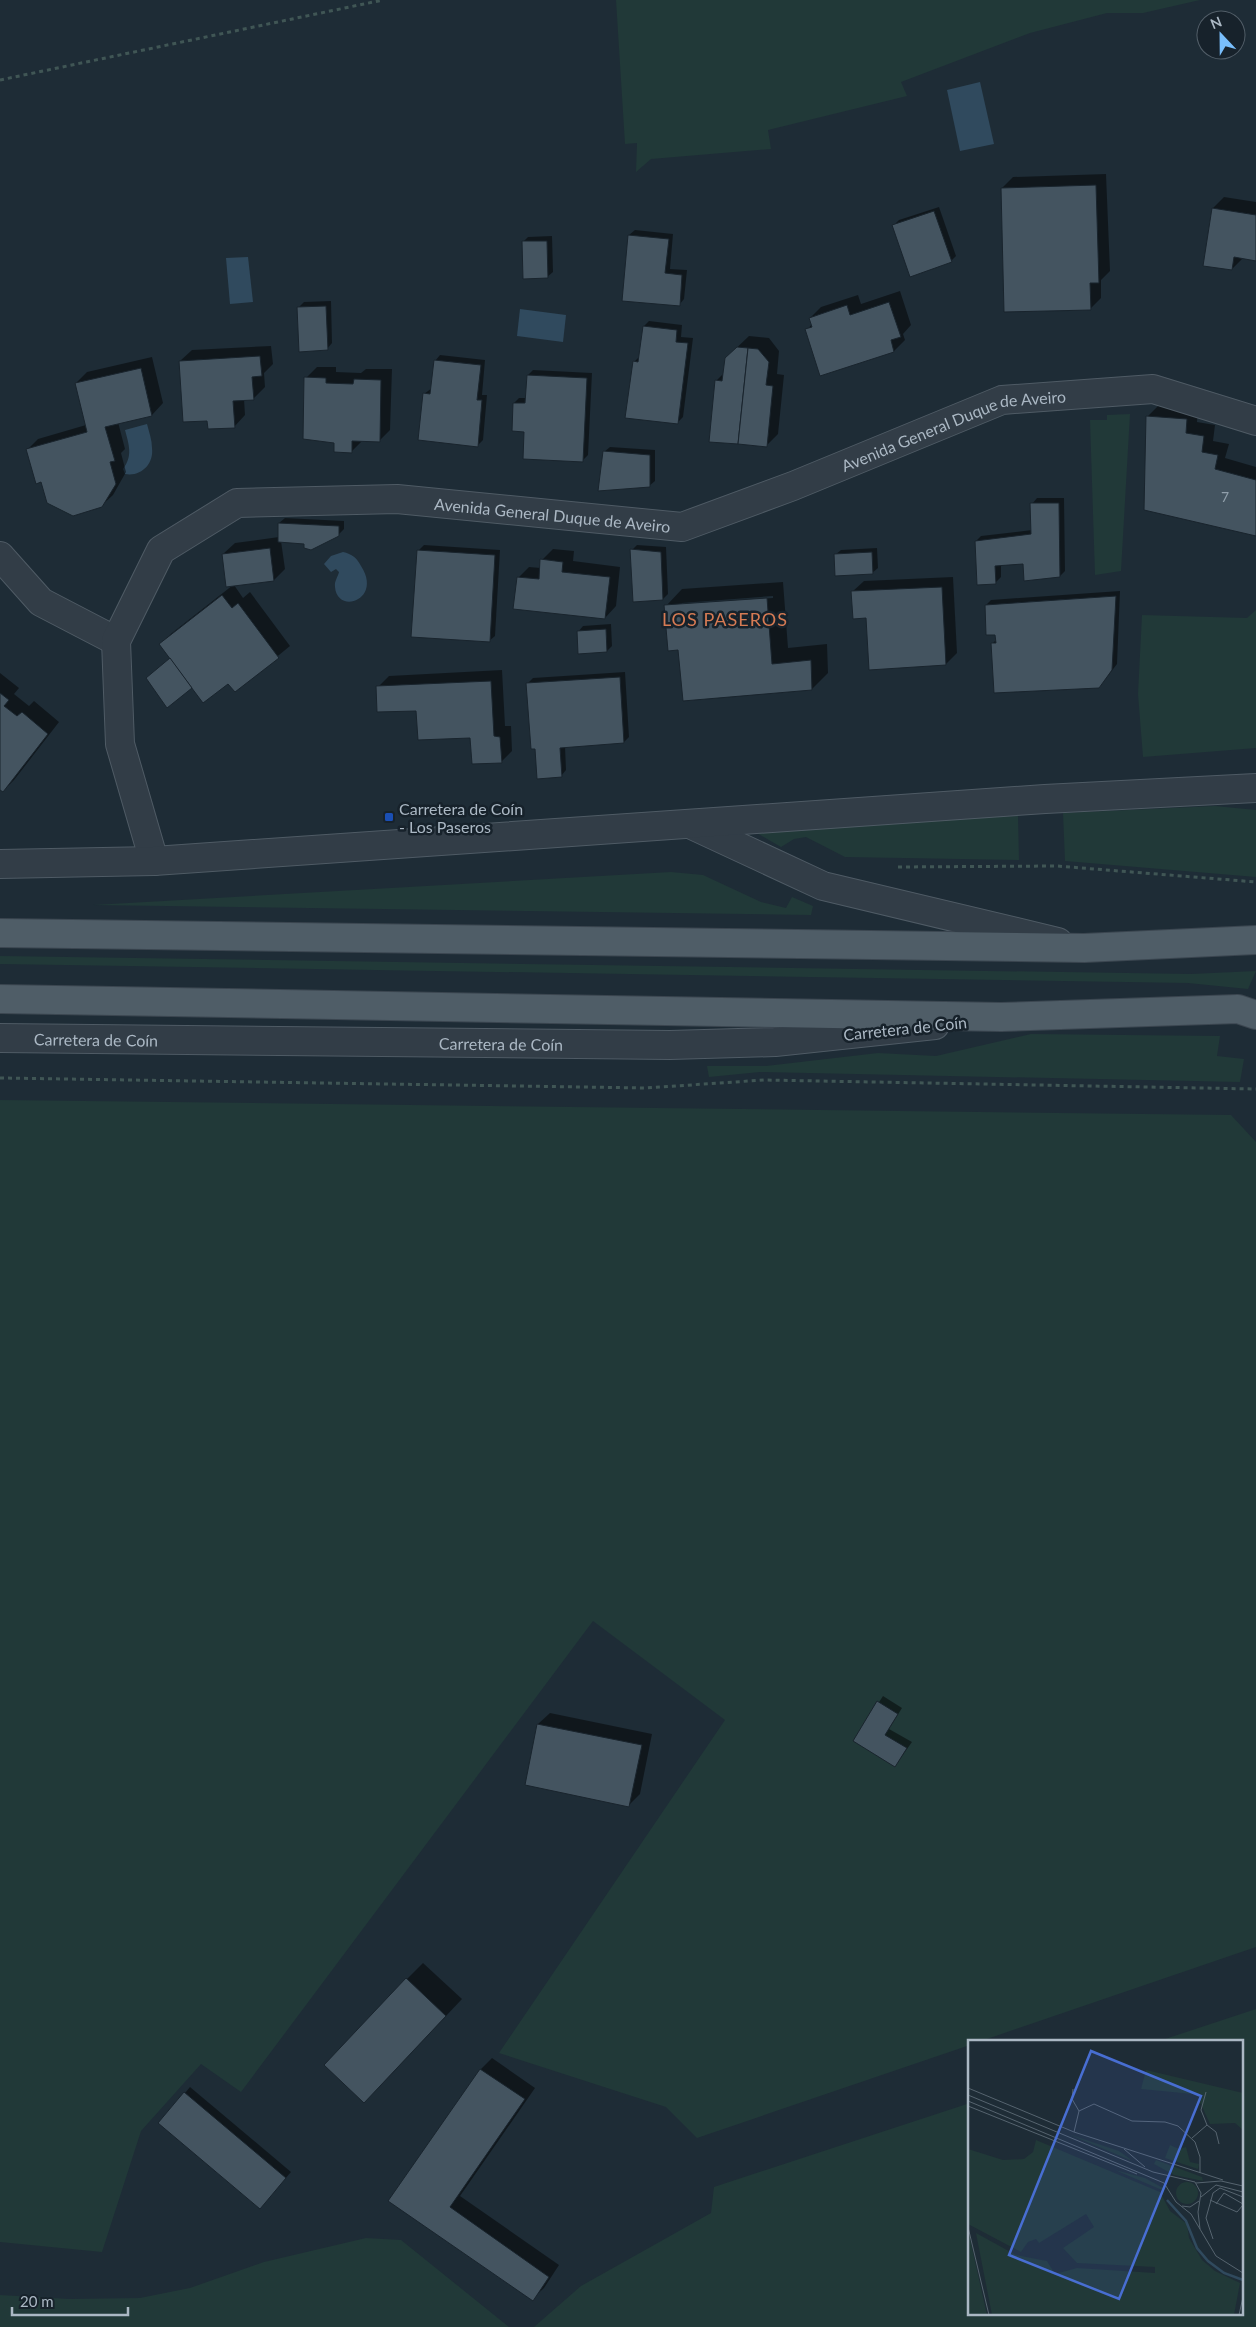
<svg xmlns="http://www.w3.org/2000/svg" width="1256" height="2327" font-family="Lato,sans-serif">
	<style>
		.green { fill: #213938 }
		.water { fill: #304a5e }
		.shadow { fill: #0007; fill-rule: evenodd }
		.building { fill: #445460; stroke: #19242d }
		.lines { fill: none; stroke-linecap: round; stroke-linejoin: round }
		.street-casing { stroke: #4f5b65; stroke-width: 30 }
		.primary-casing { stroke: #3b4650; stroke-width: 30 }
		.path { stroke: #405655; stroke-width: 3; stroke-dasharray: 4 4; stroke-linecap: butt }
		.street { stroke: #323d47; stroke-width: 28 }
		.primary { stroke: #4f5d67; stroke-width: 28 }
		.transit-dot { fill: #1a4fb4; stroke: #17222b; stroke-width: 2 }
		.labels { text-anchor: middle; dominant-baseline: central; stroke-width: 5; stroke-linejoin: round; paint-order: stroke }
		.number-label { font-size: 14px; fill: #919fab }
		.street-label { font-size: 16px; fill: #abb8c4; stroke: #17222b }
		.poi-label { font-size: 16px; fill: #abb8c4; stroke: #17222b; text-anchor: start }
		.neighbourhood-label { font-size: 18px; letter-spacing: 1px; fill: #d67b54; stroke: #17222b }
		.inset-river { fill: none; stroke: #304a5e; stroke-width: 2.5 }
		.inset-road { fill: none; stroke: #56646f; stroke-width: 1 }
		.view { fill: #486ed2; fill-opacity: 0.15; stroke: #486ed2; stroke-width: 2.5 }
		.inset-edge { fill: none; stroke: #abb8c4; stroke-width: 2.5 }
	</style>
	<rect width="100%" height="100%" fill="#1e2c36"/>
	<g class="green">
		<polygon points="616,0 1200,0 1143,13 1107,13 1030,33 901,82 907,96 768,130 771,149 651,159 636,172 637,143 625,144"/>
		<polygon points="1130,414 1121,571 1095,575 1090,420 1107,420 1107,415"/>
		<polygon points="1256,610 1256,748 1143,757 1138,694 1142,615 1247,618"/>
		<polygon points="1215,806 1256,810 1256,877 1065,861 1063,813"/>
		<polygon points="1018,816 1019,860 845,857 806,837 794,839 781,847 750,829"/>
		<polygon points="671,872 703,875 761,902 786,908 792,897 813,906 811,915 93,905"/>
		<polygon points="0,956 1191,974 1256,971 1248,989 1188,983 0,964"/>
		<polygon points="1031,1034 1220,1036 1217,1056 1244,1059 1240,1082 760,1072 709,1077 707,1066 766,1066 878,1053 936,1056"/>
		<polygon points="0,1100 1231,1115 1256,1142 1256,1947 981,2041 970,2041 970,2045 697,2138 666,2107 499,2053 725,1720 593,1621 241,2092 201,2064 141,2131 102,2252 0,2242"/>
		<polygon points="1256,2009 1256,2327 534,2327 581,2286 711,2213 714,2187 970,2103 970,2313 1242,2313 1242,2041 1159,2041"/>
		<polygon points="366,2238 401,2240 509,2327 0,2327 0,2295 69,2299 140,2298 190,2288 264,2262"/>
	</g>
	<g class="water">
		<polygon points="980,82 994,144 960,151 947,90"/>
		<polygon points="248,257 253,302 230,304 226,258"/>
		<polygon points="520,309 566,315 563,342 517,336"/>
		<path d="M147,424c2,8 5,16 5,24 2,16 -11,29 -27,26l-2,-5c10,-13 6,-24 2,-39z"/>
		<path d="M343,552c9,2 14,6 18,14 22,34 -24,49 -26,21 -1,-6 3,-10 4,-15l-3,-3 -5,3 -7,-8 7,-8z"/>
	</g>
	<g class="shadow">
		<polygon points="1106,174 1110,271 1101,280 1101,298 1090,309 1002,188 1013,177"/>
		<polygon points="1224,197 1256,202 1256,259 1243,258 1232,269 1213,208"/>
		<polygon points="939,207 956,256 951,261 894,225 899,220"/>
		<polygon points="635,230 673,234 670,269 687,270 684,299 679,305 629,235"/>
		<polygon points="552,236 553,272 547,277 523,242 528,237"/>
		<polygon points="900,291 911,325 903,334 905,340 894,351 821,374 807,330 812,324 810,318 821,307 858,295 861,304"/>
		<polygon points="331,301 332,343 327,349 298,308 304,302"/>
		<polygon points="649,321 682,325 681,337 693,338 683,417 677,423 634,362 639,357 644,326"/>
		<polygon points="749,336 769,338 779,351 777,374 784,375 778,434 767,445 716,381 724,373 726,358"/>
		<polygon points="271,346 273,364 264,373 265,387 253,399 244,399 245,415 234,427 180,361 192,350"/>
		<polygon points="440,355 485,360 482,395 487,395 483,440 477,446 424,394 432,388 435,361"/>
		<polygon points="152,357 163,403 152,415 118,422 125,449 121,453 126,472 113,495 101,506 42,481 27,450 38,439 86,425 76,383 87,372"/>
		<polygon points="317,367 336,367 336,372 361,373 366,369 392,369 390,430 379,441 363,440 351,452 335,442 306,378"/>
		<polygon points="533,370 592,373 588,455 583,460 514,403 519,398 527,398 528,375"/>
		<polygon points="1159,405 1198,408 1197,422 1215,425 1213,441 1229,444 1225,458 1256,467 1256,534 1148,416"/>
		<polygon points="610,447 655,450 655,481 649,486 604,452"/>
		<polygon points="1037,498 1064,498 1065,571 1060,576 1024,562 1001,564 1001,577 996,582 978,584 976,541 981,536 1032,530 1032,504"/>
		<polygon points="285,518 344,521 344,529 338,535 306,543 281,541 285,569 274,580 234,585 243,598 250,592 290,646 235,691 228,682 192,687 147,678 171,658 160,644 172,633 233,585 223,554 235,543 279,537 279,523"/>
		<polygon points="424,545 500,550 495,636 489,641 419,550"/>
		<polygon points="637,545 666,547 668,594 663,599 632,550"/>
		<polygon points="877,548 878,568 872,573 835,555 841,550"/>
		<polygon points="553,549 574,551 573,561 620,567 616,606 605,618 518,578 529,567 541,568 542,560"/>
		<polygon points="953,577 957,653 946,664 868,617 852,592 864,581"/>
		<path d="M783,582l5,66 39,-4 1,29 -16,16 -132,-40 -14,-43 16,-17zM773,596v2l-91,7v-2z"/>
		<polygon points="1120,591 1117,664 1104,681 992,644 997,639 986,605 991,600"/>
		<polygon points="611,624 612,646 607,651 578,632 583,626"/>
		<polygon points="502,670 505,726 511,726 512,751 501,762 471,736 378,687 389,676"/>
		<polygon points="625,672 629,737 624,742 565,746 566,770 561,776 528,683 533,678"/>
		<polygon points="0,673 19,688 14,694 29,706 34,701 59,722 14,780 3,791 0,788"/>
		<polygon points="883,1696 902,1708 889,1729 912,1742 895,1766 854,1741"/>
		<polygon points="550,1713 652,1734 640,1794 629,1805 527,1784 538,1724"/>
		<polygon points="423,1963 462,1999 381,2085 407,1979"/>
		<polygon points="492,2058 535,2088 460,2196 559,2265 544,2288 532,2299 390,2200 481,2069"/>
		<polygon points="190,2087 291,2172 265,2202 160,2123"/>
	</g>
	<g class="building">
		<polygon points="1096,185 1099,283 1090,283 1091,310 1004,312 1001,188"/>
		<polygon points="1212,208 1256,215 1256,261 1234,257 1232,270 1203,266"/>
		<polygon points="934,211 952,262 910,277 892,225"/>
		<polygon points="628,235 669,239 665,273 682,275 680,306 622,301"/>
		<polygon points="522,241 547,241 548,278 523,279"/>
		<polygon points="889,302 901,337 891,340 894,352 820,376 805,329 812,327 809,318 847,305 850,315"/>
		<polygon points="326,306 328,350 299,352 297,307"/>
		<polygon points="643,326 677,330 676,342 688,343 678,424 625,418 633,361 638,362"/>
		<polygon points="737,347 748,348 738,444 709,442 715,380 722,381 725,358"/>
		<polygon points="748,348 758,349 769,362 766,385 773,386 767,447 738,444"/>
		<polygon points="260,356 262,376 252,377 254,400 233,401 235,428 208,429 207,421 183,422 179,361"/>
		<polygon points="434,360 481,365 477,400 482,400 478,447 418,440 423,393 430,394"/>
		<polygon points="141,368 152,416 105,427 115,461 110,462 116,484 102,507 73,516 47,503 41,482 36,484 26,449 87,432 75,383"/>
		<polygon points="527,375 587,378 583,462 523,459 524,432 512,431 513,403 525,403"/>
		<polygon points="304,377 326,378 326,383 353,384 354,379 381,380 380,442 352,441 352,453 334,452 334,443 303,439"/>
		<polygon points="1146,416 1187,419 1186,433 1204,436 1202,452 1218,455 1215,469 1256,480 1256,536 1144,510"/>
		<polygon points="603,451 650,455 650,487 598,491"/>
		<polygon points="1030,503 1059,503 1060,577 1024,581 1023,564 995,566 996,584 977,585 975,541 1031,534"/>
		<polygon points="278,523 339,526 339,536 311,550 304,548 304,544 278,542"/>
		<polygon points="270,548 274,581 226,587 222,554"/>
		<polygon points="630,549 661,552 663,600 633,602"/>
		<polygon points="417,550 495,555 490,642 411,637"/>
		<polygon points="872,552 873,574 835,576 834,554"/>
		<polygon points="540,559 563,562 562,572 610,577 605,619 513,609 517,577 539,579"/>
		<polygon points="942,587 946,665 869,670 866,618 853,619 851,591"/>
		<polygon points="222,595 232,608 238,603 279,658 235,692 228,684 203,703 159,644"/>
		<polygon points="1116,596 1112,670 1099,688 994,693 991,643 996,643 995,635 986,635 985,605"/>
		<polygon points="767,598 772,664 811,660 812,690 683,701 678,650 668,651 664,605"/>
		<polygon points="606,629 607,652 578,654 577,631"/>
		<polygon points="170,658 192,688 167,708 146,678"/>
		<polygon points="620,677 624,743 560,748 562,777 537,779 535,749 531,749 526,683"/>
		<polygon points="491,681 494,736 500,737 502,763 472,764 470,738 418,740 416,711 377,712 376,686"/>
		<polygon points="0,693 9,700 4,706 17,716 22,712 48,734 3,792 0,790"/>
		<polygon points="877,1701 898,1714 885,1735 907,1748 895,1767 853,1741"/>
		<polygon points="537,1724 642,1745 629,1807 525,1785"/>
		<polygon points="406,1978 446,2016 364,2103 324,2065"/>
		<polygon points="480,2069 525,2099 450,2207 549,2277 533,2301 388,2201"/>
		<polygon points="184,2092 286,2178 260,2209 158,2123"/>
	</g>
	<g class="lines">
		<g class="street-casing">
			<g id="street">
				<polyline points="0,556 41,602 116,641"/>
				<polyline points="694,826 823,886 1058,942"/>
				<path id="s1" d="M154,861l-34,-117 -4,-103 45,-91 76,-47 160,-4 285,28 111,-41 209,-86 151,-11 103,32"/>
				<polyline points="0,864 154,861 1045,799 1256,788"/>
				<path id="s2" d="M0,1038l670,7 105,-3 160,-17"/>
			</g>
		</g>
		<g class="primary-casing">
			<g id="primary">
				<polyline points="0,933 1084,948 1256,940"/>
				<polyline points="0,999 1001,1017 1238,1009 1256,1015"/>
			</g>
		</g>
		<g class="path">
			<polyline points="0,80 383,0"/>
			<polyline points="898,867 1057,866 1256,882"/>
			<polyline points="0,1078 646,1088 764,1080 1256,1089"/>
		</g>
		<use href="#street" class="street"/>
		<use href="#primary" class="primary"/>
	</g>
	<rect class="transit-dot" x="384" y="812" width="10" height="10" rx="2.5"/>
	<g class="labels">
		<g class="number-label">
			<text x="1225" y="496">7</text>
		</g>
		<g class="street-label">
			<text stroke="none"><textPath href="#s1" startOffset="1152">Avenida General Duque de Aveiro</textPath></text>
			<text stroke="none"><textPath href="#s1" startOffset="732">Avenida General Duque de Aveiro</textPath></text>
			<text transform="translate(905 1028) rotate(-6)">Carretera de Coín</text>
			<text stroke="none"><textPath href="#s2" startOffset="96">Carretera de Coín</textPath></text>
			<text stroke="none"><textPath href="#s2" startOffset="501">Carretera de Coín</textPath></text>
		</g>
		<g class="poi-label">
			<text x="399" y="808">Carretera de Coín<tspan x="399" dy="18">- Los Paseros</tspan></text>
		</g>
		<g class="neighbourhood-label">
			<text x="725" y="619">LOS PASEROS</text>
		</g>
	</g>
	<g transform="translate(968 2040)">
		<rect width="275" height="275" fill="#1e2c36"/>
		<path d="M178,30l97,23v37l-8,-7 -25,1 -10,-22 3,-7 -62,-6zM100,94l51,17 11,8v1zM68,100l124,52 10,19 17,13 2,14 13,22 13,11 25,12 -6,32h-242l-16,-82 40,22 31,6 8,13 22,-6 78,5v-6l-78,-4 -14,-15 31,-21 -8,-13 -47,29 -3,-4 -8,3 -7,10 -53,-28v-75l35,11 21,-1 9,-7zM202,105l9,4 7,-2 4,15 9,2 -1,5 -33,-11zM188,120l46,17 1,4 -29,-6 -20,-11zM147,130l30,8 18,10 -1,2zM208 153a11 11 0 1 1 22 0a11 11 0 1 1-22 0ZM0,190l19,85h-19z" fill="#213938"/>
		<path class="inset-river" d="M199,160l19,21 11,27 11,13 16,12 19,7"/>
		<path class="inset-road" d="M0,48l106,44 149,48M105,49l-1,10 7,12M238,52l-5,18 6,15 9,7 3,12M0,55l185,77 42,10 6,11 -3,19 2,17M0,61l196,82 12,19 15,12 25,42 27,17M0,66l169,68M106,92l5,-21 15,-7 38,17 33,1 13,4 17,16 5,15v16M224,98l15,-13M156,109l21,18M228,143l25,-2 22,5M233,157l15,-12 27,7M242,160l27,12 6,-7M248,164l8,-11 19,11M214,166l8,1 9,-6M0,187l21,88M245,199l-7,-21 7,-25 7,-5 23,9M271,275l4,-18"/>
		<path class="view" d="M123,11l110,45 -82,203 -110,-44z"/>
		<rect width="275" height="275" class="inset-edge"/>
	</g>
	<g transform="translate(1221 35) rotate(338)"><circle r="24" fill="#17222b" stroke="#525e68"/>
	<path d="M0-4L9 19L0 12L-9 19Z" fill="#79befb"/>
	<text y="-8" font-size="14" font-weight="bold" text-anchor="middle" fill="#abb8c4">N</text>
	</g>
	<path d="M12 2307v8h116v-8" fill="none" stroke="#abb8c4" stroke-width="2.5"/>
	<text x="20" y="2307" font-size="15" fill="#abb8c4" stroke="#17222b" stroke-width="4" paint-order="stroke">20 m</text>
</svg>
